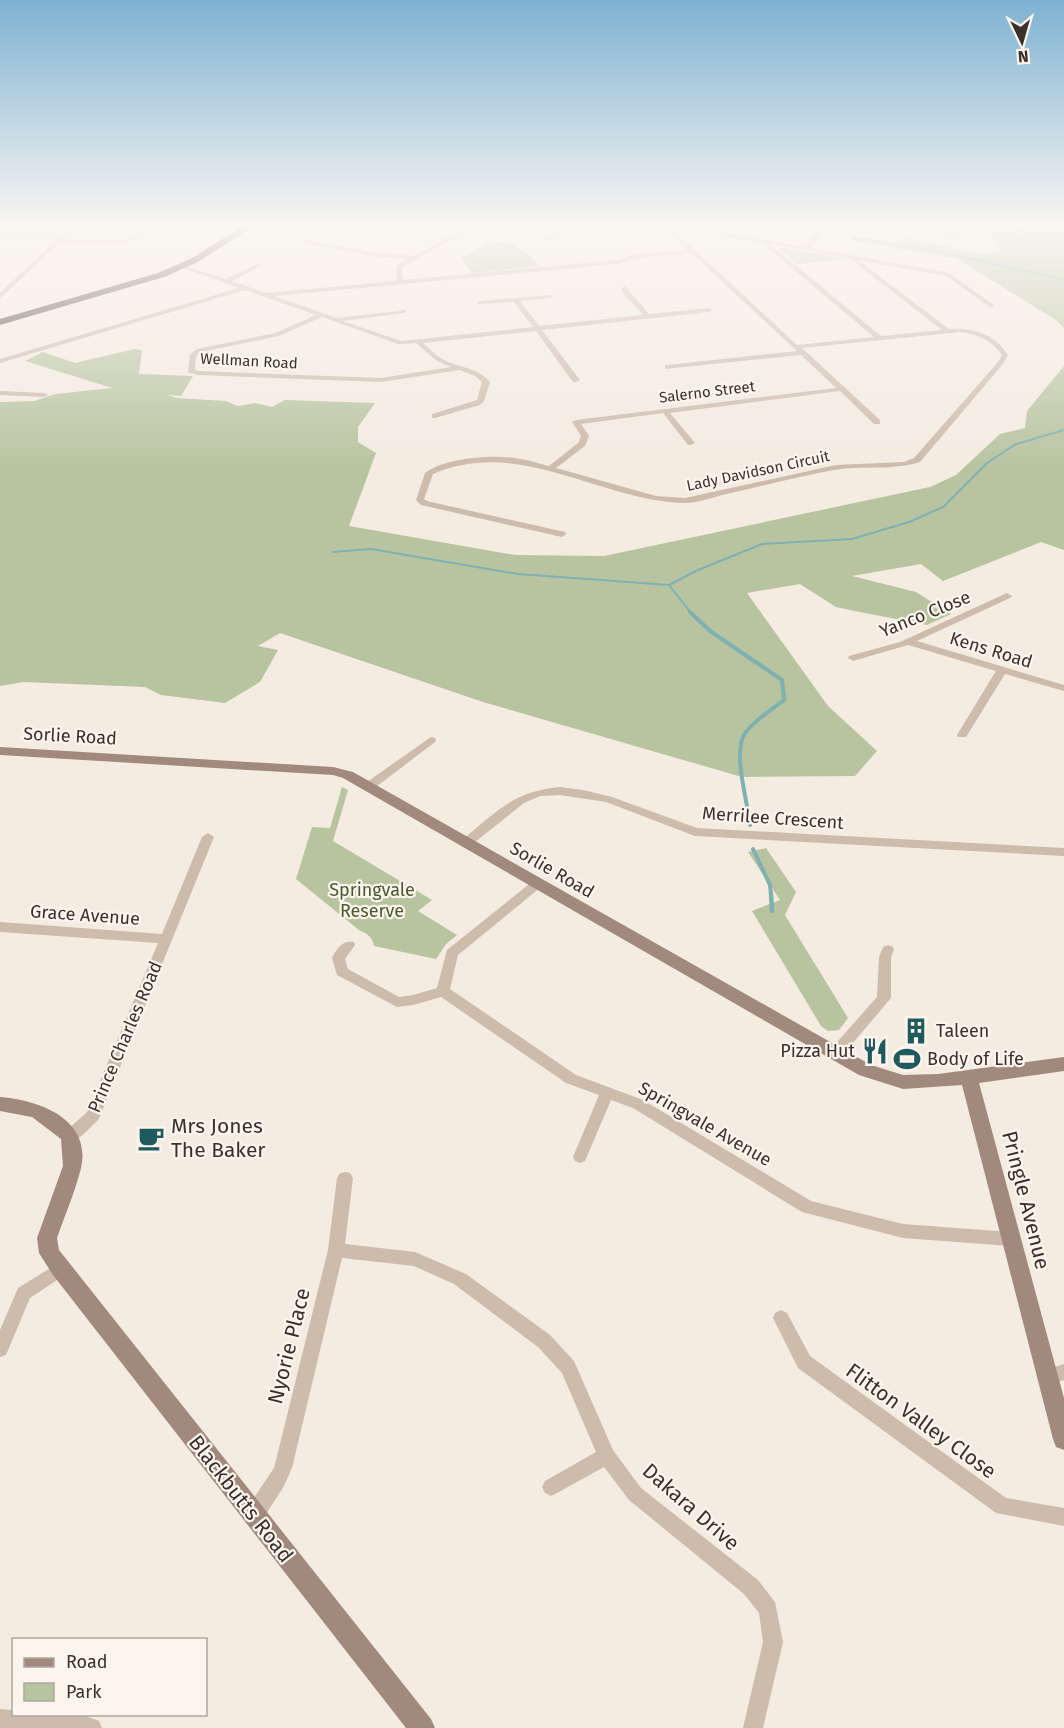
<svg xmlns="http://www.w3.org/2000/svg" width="1064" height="1728" font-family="'Fira Sans',sans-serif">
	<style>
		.green { fill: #b8c4a0 }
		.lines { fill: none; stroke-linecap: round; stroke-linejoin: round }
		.stream-far2 { stroke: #7fb0b2; stroke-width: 2 }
		.stream-far1 { stroke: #7fb0b2; stroke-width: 4 }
		.stream { stroke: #7fb0b2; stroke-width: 4.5 }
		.street { fill: #cdbbac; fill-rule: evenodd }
		.secondary { fill: #a18a7d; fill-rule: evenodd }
		.highway { fill: #5c4a42; fill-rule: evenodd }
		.labels { text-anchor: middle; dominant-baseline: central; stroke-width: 4.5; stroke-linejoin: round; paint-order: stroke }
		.far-street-label { font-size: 15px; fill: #3b302b; stroke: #fbf5ee }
		.street-label { font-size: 18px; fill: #3b302b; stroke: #fbf5ee }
		.park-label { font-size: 18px; fill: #4a5a2e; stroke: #fbf5ee }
		.poi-label { font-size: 18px; fill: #3b302b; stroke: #fbf5ee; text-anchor: start }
		.near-poi-label { font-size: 21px; fill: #3b302b; stroke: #fbf5ee; text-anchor: start }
		.near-street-label { font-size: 21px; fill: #3b302b; stroke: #fbf5ee }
	</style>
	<rect width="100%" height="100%" fill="#f4ebe1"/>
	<g class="green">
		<polygon points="990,226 1064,226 1064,328 1056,320 957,259 850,240 852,236 894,242 906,238 980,254 1001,251 988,231 992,229"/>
		<path d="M492,241c23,2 33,8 47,25l-67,7 -10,-14h-3z"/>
		<polygon points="777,247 846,259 797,264"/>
		<polygon points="134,349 142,350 139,374 193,376 181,396 168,395 177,398 226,401 238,406 255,403 272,407 285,400 375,403 358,427 358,442 376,453 349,526 515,555 604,556 930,487 956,475 1000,434 1025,428 1027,411 1064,366 1064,550 1041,542 943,581 921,564 852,576 916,592 951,614 927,625 860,612 836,607 800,584 747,593 828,706 877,751 855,776 742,777 483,702 280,633 258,646 278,650 260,682 225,703 161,695 145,687 23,682 0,686 0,402 34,401 56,394 112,388 25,361 43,352 75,363"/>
		<path d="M342,787l6,3 -15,51 99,59 -14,11 39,24 -11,9 -10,15 -62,-13c-1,-9 -8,-13 -15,-16l-63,-51 16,-52 18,1z"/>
		<polygon points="766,848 796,892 785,915 848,1018 839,1030 828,1031 821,1026 752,911 780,900 748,852"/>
	</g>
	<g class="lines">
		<g class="stream-far2">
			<polyline points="854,238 932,250 1064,280"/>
			<polyline points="333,552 371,549 518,574 669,585 698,570 762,544 852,539 909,522 943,507 987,463 1016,444 1064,430"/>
			<polyline points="669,585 691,613"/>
		</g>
		<g class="stream-far1">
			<path d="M690,612l20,19 72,49 2,20c-13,10 -29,20 -39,33 -13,20 3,69 5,92"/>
			<polyline points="753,849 770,885 771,895"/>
		</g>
		<polyline class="stream" points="771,893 772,911"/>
		<g class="street">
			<polygon points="70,226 77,226 63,239 124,240 151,226 159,226 125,244 60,243 0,298 0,293 59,237 0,235 0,231 63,233"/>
			<path d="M468,226h8l-74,41 1,13 214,-20 20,-6 50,-4 -25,-24h7l128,119 77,-8 -112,-94 -88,-17h15l115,21 19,-21h7l-20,22 134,24 6,2 44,31v2h-4l-44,-31 -88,-16 91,69c24,-2 46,5 59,26l-5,9 -83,98c-28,9 -58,3 -86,8 -38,7 -75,17 -112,25 -12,3 -27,9 -40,8 -85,-4 -163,-66 -249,-29l-9,25 3,2 138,31 1,2 -4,3 -141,-32 -5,-5 9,-27c21,-16 71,-19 96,-14 9,1 19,5 28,7l29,-23 3,-7 -9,-14 4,-2 260,-32 -35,-33 -136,14v-4h3l129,-14 -106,-98 -46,4 -28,7 -343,32 63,22 69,-8v2l-2,1 -61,8 58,20 132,-14 -19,-25 -36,2 -1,-1 3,-2 72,-6v2l-2,1 -30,3 19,25 104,-11 -21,-23v-4l3,-2 24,28 60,-6 3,2 -3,2 -167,18 38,50 -4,2h-3l-37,-51 -113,12c7,6 14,14 23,18 16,7 32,7 44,21l-6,19 -4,4 -45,13h-3v-4l45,-14 5,-18 -7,-6 -15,-6 -79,12 -184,-7 -9,-3 2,-17 7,-6 78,-16 41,-18 -71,-25 -245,73v-4l239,-71 -58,-21v-2l45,14 31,-15h4v2l-29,15 34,12 131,-12 -1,-15 11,-7 -37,-3 -68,-14 3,-2 65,12 43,4zM770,244l79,14 93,72 -61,6zM322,317l76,27 18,-1 21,18 14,6 -70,11 -183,-7 -3,-2 1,-13 5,-4 78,-16zM960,332c17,2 32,8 42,23l-4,7 -84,96 -10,4 -68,3 -151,33 -29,-2 -100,-28 29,-22 4,-10 -8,-12 82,-11 25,32h3l4,-2 -25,-30 170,-22 34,33h6v-4l-78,-72z"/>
			<polygon points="580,226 590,226 547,240 542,239"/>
			<polygon points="901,226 914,226 960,237 957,239"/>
			<polygon points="0,391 44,393 48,395 44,397 0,395"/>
			<polygon points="1007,593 1012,596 1010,598 917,641 1064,685 1064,691 1005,674 966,737 958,737 957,735 996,671 908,645 853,661 848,658 849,656 900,642"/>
			<polygon points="431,737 435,738 436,740 435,742 372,790 364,790 362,787 364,784"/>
			<path d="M560,787l23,3 29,7 85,31 367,20v8l-369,-20 -89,-34 -46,-7 -20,1 -16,7 -54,43 -4,1 -6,-4c6,-7 14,-13 21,-19 28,-23 42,-33 79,-37z"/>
			<path d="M208,833l6,4 -114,279 -2,4c-9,8 -21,25 -33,20l-2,-4 2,-4 22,-20 71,-169 -158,-11v-10l162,12 40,-97z"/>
			<path d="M537,880l6,4 -2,3 -83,68 -8,34 126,86 67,25 168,101 92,23 107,8 6,2 2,5 -2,5 -6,2 -107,-8 -101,-26 -169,-104 -22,-8 -26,61 -5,2 -5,-2 -2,-4 26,-62 -33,-12 -125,-86 -28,8 -16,2 -60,-32 -5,-17c4,-8 11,-19 22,-16l1,3 -10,14 3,10 51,28 14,-2 24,-7 10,-38 86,-69z"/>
			<polygon points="888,945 893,947 894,950 891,957 891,998 841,1057 836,1058 831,1057 829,1053 831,1049 877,997 879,957 883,947"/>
			<polygon points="345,1172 350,1173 353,1178 345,1244 415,1252 466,1274 550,1335 574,1361 613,1450 641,1488 758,1580 775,1602 783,1642 763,1728 743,1728 763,1642 759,1613 744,1594 629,1500 604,1467 557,1493 551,1496 545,1493 542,1487 545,1481 596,1452 562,1373 538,1347 454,1284 414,1266 342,1258 292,1468 284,1486 261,1522 254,1524 247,1522 245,1515 247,1508 274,1468 328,1250 337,1178 340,1173"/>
			<polygon points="60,1262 66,1264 68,1269 66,1274 30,1298 6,1355 0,1357 0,1330 18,1288"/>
			<polygon points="781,1310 787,1313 810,1356 1006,1498 1064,1508 1064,1526 996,1513 798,1368 773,1318 775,1313"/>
			<polygon points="1064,1364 1064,1380 1048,1385 1042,1383 1039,1377 1042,1371"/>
			<path d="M0,1709l14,1v4c26,0 60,-4 85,7l3,7h-102z"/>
		</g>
		<g class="secondary">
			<polygon points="0,747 333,767 353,772 871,1065 903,1075 938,1074 1064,1057 1064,1071 979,1083 1064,1398 1064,1450 1056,1447 1053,1439 962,1085 903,1089 859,1075 343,778 333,775 0,755"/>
			<path d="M0,1097c39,3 92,22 81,71 -6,24 -16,47 -24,70l2,12 372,469 4,9h-29l-353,-453 -14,-22 -2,-15 26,-72 -2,-27 -29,-22 -32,-6z"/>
		</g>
		<polygon class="highway" points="243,226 254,226 198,262 164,277 0,325 0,319 158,273 192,258"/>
	</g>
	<linearGradient id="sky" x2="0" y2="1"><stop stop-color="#7eb2d2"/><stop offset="0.48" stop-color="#faf6f2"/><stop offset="1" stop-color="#faf6f2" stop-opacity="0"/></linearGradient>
	<rect width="1064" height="468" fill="url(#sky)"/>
	<defs>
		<g id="building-bare" transform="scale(2.07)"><path d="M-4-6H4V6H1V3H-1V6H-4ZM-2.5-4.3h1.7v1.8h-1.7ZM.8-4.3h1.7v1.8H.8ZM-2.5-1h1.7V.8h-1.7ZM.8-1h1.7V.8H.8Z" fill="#1f5a5e" stroke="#fbf5ee" stroke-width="2.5" paint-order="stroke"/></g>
		<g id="restaurant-bare" transform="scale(2.07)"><path d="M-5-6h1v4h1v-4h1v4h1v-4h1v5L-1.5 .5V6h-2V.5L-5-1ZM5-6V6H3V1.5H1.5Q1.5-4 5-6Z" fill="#1f5a5e" stroke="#fbf5ee" stroke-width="2.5" paint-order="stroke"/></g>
		<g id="stadium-bare" transform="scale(2.07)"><path d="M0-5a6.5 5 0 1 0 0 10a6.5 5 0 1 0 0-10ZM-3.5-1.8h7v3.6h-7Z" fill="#1f5a5e" stroke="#fbf5ee" stroke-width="2.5" paint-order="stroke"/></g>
		<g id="cafe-bare" transform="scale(2.07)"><path d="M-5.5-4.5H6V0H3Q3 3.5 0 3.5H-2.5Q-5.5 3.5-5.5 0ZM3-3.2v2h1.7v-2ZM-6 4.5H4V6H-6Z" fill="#1f5a5e" stroke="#fbf5ee" stroke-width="2.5" paint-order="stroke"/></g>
	</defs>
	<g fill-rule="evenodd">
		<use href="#building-bare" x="916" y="1031"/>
		<use href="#restaurant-bare" x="875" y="1051"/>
		<use href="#stadium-bare" x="907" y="1059"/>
		<use href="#cafe-bare" x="151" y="1138"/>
	</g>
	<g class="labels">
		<g class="far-street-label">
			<text transform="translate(249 361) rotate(3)">Wellman Road</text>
			<text transform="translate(707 392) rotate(-7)">Salerno Street</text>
			<text transform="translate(758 471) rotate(-12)">Lady Davidson Circuit</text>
		</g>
		<g class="street-label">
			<text transform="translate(925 614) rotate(-22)">Yanco Close</text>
			<text transform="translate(991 650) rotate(17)">Kens Road</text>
			<text transform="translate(70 736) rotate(3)">Sorlie Road</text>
			<text transform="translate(773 818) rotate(4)">Merrilee Crescent</text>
			<text transform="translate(552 870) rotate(30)">Sorlie Road</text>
			<text transform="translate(85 915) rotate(4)">Grace Avenue</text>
			<text transform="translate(125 1037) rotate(-67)">Prince Charles Road</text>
			<text transform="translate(705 1124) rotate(30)">Springvale Avenue</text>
		</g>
		<g class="park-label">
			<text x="372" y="890">Springvale<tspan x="372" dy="21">Reserve</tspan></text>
		</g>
		<g class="poi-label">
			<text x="936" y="1031">Taleen</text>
			<text x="855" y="1051" text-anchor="end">Pizza Hut</text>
			<text x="927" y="1059">Body of Life</text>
		</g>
		<g class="near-poi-label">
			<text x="171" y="1126">Mrs Jones<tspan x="171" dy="24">The Baker</tspan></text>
		</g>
		<g class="near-street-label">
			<text transform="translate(1026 1200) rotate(76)">Pringle Avenue</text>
			<text transform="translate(289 1346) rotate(-76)">Nyorie Place</text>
			<text transform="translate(921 1421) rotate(36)">Flitton Valley Close</text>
			<text transform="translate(241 1499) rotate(52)">Blackbutts Road</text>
			<text transform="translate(691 1507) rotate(41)">Dakara Drive</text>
		</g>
	</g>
	<rect x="12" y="1638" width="195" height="78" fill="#fbf5ee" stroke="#aea6a0" stroke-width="1.5"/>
	<rect x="24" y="1658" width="30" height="9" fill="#a18a7d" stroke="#aea6a0" stroke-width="1.5"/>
	<text x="66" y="1668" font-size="18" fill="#3b302b">Road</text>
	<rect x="24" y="1683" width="30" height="18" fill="#b8c4a0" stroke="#aea6a0" stroke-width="1.5"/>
	<text x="66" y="1698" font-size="18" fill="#3b302b">Park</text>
	<g transform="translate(1022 42) rotate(175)" stroke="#fbf5ee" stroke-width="4.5" paint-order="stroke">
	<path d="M0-4.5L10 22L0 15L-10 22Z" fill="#3b302b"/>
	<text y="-9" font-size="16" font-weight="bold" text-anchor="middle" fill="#3b302b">N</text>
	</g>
</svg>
